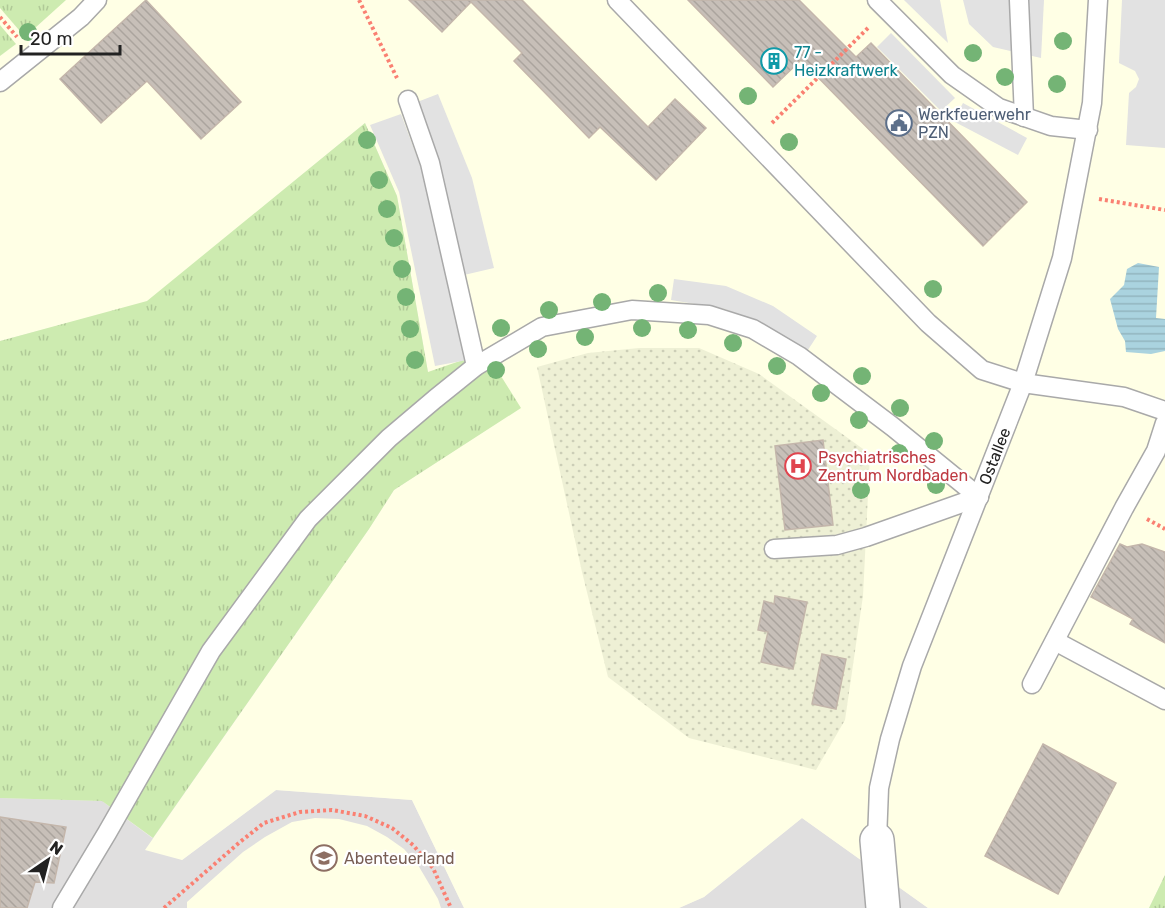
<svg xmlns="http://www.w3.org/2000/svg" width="1165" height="908" font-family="Rubik,sans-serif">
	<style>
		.residential { fill: #e0dfdf }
		.education { fill: #ffffe5 }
		.farmland { fill: url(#farmland-dots) }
		.grass { fill: url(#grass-tufts) }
		.parking { fill: #e2e2e2 }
		.water { fill: url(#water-rules) }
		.building { fill: url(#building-back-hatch); stroke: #c4b6ab; stroke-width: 1.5 }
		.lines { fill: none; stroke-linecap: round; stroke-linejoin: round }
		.service-casing { stroke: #a9a9a9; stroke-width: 21 }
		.minor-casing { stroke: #a9a9a9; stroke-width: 36 }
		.path { stroke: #fa8072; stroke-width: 4; stroke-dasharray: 3 3; stroke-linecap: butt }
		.service { stroke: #fff; stroke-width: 18 }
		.minor { stroke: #fff; stroke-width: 33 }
		.tree { fill: #74b475 }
		.labels { text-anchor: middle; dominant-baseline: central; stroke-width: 4.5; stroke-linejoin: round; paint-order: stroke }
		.culture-label { font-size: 16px; fill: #0d838f; stroke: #fff; text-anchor: start }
		.service-label { font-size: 16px; fill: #4e5e75; stroke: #fff; text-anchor: start }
		.health-label { font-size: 16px; fill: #be3a42; stroke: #fff; text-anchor: start }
		.street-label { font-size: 16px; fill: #222; stroke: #fff }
		.education-label { font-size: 16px; fill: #785e54; stroke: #fff; text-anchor: start }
	</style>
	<defs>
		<pattern id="farmland-dots" width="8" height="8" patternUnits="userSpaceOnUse" patternTransform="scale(1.5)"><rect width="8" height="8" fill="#eef0d5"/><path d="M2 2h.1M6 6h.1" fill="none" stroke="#ccceb7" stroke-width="1.8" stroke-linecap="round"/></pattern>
		<pattern id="grass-tufts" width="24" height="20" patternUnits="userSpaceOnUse" patternTransform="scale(1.5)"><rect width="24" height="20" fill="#cdebb0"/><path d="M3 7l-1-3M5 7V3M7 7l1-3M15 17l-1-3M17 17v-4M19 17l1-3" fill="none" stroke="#b0c997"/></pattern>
		<pattern id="water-rules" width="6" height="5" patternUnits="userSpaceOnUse" patternTransform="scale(1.5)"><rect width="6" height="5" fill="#aad3df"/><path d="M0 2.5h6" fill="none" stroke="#92b5bf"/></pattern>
		<pattern id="building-back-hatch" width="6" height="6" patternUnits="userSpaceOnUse" patternTransform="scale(1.5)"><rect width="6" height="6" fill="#c7bfb8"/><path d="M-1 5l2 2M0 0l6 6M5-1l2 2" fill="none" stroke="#aba49e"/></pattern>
	</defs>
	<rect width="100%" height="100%" fill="#f2efe9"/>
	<g class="residential">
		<polygon points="276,790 412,800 464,908 0,908 0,798 102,801 182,860"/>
		<polygon points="802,818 928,908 679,908 704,897"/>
	</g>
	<g class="education">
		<polygon points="0,0 1165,0 1165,875 1149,908 928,908 802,818 704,897 679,908 464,908 412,800 276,790 182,860 145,850 369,529 394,490 520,408 428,372 397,196 365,123 147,302 0,341"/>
		<polygon points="315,818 339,819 367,826 387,837 404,849 418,865 438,899 441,908 187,908 187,902 243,852 265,837 292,822"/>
	</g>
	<polygon class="farmland" points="639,348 699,348 759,374 870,454 863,596 845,720 816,770 689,738 608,677 582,572 537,367 588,353"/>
	<g class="grass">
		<polygon points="0,0 66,0 25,37 0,8"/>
		<polygon points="0,25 16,44 0,56"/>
		<polygon points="365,123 397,196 428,372 486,352 521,408 394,490 369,529 153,838 102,801 0,798 0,341 147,301"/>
		<polygon points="1165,875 1165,908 1149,908"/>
	</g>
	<g class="parking">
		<polygon points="904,0 940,0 948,43"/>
		<polygon points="963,0 1044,0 1041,58 993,47 969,24"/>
		<polygon points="1122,0 1165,0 1165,148 1126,145 1129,93 1136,87 1139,79 1135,71 1119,63"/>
		<polygon points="891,33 955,98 941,111 877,47"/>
		<polygon points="438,94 472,178 494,268 464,275 444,185 412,104"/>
		<polygon points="963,103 1027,138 1018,155 953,121"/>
		<polygon points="401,114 427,184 467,360 435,366 399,192 370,125"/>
		<polygon points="674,279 726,286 773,306 817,336 806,353 763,325 725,309 671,300"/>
	</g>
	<polygon class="water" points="1138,263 1159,267 1156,318 1165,319 1165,351 1151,354 1126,352 1125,341 1118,329 1110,299 1124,285 1127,269"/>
	<g class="building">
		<polygon points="146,0 241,102 201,139 147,81 101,123 60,79"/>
		<polygon points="409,0 522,0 648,127 675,99 706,128 656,180 600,127 589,138 514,61 522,53 471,2 442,32"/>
		<polygon points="688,0 799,0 856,57 871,43 1027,202 983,246 801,60 773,87"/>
		<polygon points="823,440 833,525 785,530 775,446"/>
		<polygon points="1120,544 1127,547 1142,544 1165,552 1165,643 1130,624 1133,619 1091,597"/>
		<polygon points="775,596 807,602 793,669 761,662 768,632 758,630 764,601 774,604"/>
		<polygon points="822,654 846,659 836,709 812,704"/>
		<polygon points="1043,744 1116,783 1058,894 985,856"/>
		<polygon points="0,817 66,827 54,883 35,882 27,908 0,908"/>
	</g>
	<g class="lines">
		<g class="service-casing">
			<g id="service">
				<polyline points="617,0 928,323 982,370 1023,383 1124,397 1165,411"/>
				<polyline points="877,0 952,75 999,108 1051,126 1088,130"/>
				<polyline points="1019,0 1024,117"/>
				<polyline points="0,82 81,17 97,0"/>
				<polyline points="408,100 430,163 476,366"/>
				<polyline points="774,549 837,545 866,537 979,497"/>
				<polyline points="1055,641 1165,700"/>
				<polyline points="1032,684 1124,508 1156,451 1165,423"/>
				<path id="s1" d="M877,840l2,-52 11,-49 22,-73 111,-283 39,-125 30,-155 6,-103"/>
				<polyline points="62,908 107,833 211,651 308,519 389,438 435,399 476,366 542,327 632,310 709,315 753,329 799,356 893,427 979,497"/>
			</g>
		</g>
		<g class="minor-casing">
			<polyline id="minor" points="877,840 883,908"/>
		</g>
		<g class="path">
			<polyline points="359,0 397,78"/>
			<polyline points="0,17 17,37"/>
			<polyline points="772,123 869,27"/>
			<polyline points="1099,199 1165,210"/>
			<polyline points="1147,519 1165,529"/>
			<polyline points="164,908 240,842 264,823 300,812 332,810 365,816 392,828 413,845 433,868 451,908"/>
		</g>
		<use href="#service" class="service"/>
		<use href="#minor" class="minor"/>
	</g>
	<g class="tree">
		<circle cx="28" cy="32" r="9"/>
		<circle cx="1063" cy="41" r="9"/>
		<circle cx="973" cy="53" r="9"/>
		<circle cx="1005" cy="77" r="9"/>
		<circle cx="1057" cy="84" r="9"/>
		<circle cx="748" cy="96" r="9"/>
		<circle cx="367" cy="140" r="9"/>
		<circle cx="789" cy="142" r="9"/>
		<circle cx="379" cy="180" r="9"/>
		<circle cx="387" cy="209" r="9"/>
		<circle cx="394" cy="238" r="9"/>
		<circle cx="402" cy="269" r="9"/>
		<circle cx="933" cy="289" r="9"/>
		<circle cx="658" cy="293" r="9"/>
		<circle cx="406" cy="297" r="9"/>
		<circle cx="602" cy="302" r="9"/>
		<circle cx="549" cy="310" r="9"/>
		<circle cx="501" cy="328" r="9"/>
		<circle cx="642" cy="328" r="9"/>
		<circle cx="410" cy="329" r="9"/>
		<circle cx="688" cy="330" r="9"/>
		<circle cx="585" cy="337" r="9"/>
		<circle cx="733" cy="343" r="9"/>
		<circle cx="538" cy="349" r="9"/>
		<circle cx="415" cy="360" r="9"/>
		<circle cx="777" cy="366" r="9"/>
		<circle cx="496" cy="370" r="9"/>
		<circle cx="862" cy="376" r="9"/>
		<circle cx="821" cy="393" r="9"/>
		<circle cx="900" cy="408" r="9"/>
		<circle cx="859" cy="420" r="9"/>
		<circle cx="934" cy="441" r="9"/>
		<circle cx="899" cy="453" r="9"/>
		<circle cx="936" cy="485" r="9"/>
		<circle cx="861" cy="490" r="9"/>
	</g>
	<defs>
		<g id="building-ring" transform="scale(1.35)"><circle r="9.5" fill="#fff" stroke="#0f9aa8" stroke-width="1.5"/><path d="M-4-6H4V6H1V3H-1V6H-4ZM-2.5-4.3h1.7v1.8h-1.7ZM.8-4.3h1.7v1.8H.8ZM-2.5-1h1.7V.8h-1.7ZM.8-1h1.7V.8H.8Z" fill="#0f9aa8"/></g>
		<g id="civic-ring" transform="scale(1.35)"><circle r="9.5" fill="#fff" stroke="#5c6f8a" stroke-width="1.5"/><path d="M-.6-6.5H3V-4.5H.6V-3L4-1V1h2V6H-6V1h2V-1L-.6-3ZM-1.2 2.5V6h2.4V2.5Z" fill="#5c6f8a"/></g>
		<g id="hospital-ring" transform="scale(1.35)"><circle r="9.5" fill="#fff" stroke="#e0444e" stroke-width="1.5"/><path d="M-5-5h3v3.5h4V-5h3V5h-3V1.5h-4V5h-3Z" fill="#e0444e"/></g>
		<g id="school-ring" transform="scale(1.35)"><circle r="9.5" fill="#fff" stroke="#8d6e63" stroke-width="1.5"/><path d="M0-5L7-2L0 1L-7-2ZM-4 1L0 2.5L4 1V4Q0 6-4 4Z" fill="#8d6e63"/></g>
	</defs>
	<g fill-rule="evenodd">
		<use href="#building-ring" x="774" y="61"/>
		<use href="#civic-ring" x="899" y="123"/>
		<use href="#hospital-ring" x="798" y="466"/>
		<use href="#school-ring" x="324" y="858"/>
	</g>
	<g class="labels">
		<g class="culture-label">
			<text x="794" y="52">77 -<tspan x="794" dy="18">Heizkraftwerk</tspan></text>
		</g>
		<g class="service-label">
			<text x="918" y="114">Werkfeuerwehr<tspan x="918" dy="18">PZN</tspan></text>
		</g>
		<g class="health-label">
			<text x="818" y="457">Psychiatrisches<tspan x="818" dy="18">Zentrum Nordbaden</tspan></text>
		</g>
		<g class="street-label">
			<text stroke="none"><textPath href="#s1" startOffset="404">Ostallee</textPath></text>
		</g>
		<g class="education-label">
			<text x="344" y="858">Abenteuerland</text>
		</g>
	</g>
	<g transform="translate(48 860) rotate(35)" stroke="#ffffff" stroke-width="4.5" paint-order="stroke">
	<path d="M0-4.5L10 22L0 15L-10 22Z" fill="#222222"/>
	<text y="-9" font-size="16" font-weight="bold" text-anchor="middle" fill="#222222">N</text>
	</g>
	<path d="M21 45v9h99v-9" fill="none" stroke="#222222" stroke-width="3"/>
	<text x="30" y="45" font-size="18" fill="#222222" stroke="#ffffff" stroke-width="4.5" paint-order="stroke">20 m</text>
</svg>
